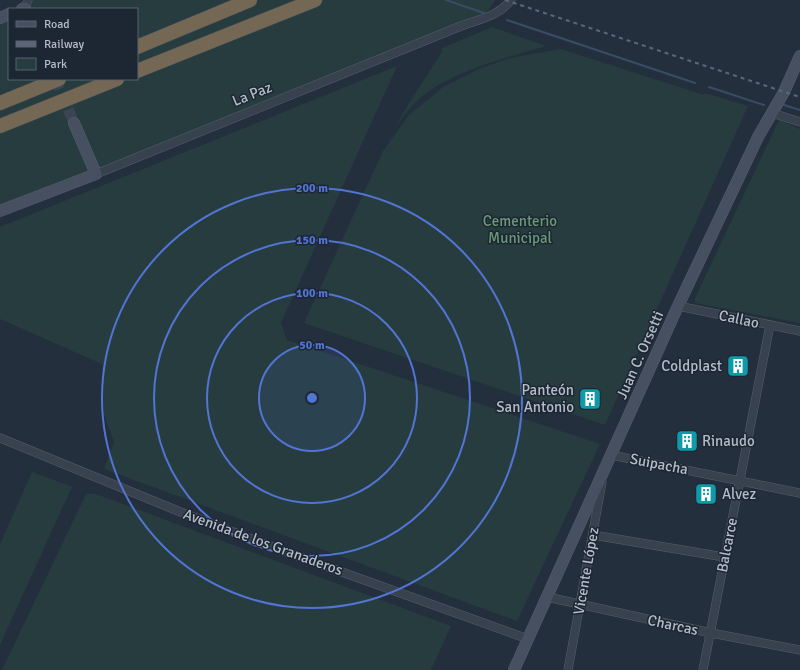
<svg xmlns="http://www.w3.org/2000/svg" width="800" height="670" font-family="Signika,sans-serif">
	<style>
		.green { fill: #263c3f }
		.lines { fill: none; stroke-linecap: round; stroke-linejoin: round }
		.stream { stroke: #394c67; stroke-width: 2 }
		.secondary-tunnel { stroke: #3a4453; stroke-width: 11; stroke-dasharray: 11 5.5; stroke-linecap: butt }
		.street-casing { stroke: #565f6c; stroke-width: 9 }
		.secondary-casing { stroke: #565f6c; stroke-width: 12 }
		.highway-casing { stroke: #434c59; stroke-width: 15 }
		.street { stroke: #38414e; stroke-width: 8 }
		.secondary { stroke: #465061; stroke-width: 11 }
		.highway { stroke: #746855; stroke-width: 14 }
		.rail { stroke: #5a6575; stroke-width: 2; stroke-dasharray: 4 4; stroke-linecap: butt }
		.ring { fill: none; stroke: #5274d3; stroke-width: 2 }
		.labels { text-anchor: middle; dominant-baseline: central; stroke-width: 3; stroke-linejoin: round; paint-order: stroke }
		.street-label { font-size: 15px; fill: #b4bcc9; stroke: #1d2633 }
		.park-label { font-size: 15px; fill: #6b9a76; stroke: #1d2633 }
		.poi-label { font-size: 15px; fill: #b4bcc9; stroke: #1d2633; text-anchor: end }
		.centre { fill: #5274d3; stroke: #1d2633; stroke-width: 2 }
		.ring-label { font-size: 12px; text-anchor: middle; font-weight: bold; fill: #5274d3; stroke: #1d2633; stroke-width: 3; stroke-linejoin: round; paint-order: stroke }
	</style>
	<rect width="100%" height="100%" fill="#242f3e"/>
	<g class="green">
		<polygon points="28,0 495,0 488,11 461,26 0,211 0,18 9,14 9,79 137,79 137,9 22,9"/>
		<path d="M492,27l54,19c-38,11 -104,28 -131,57 -8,7 -14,17 -21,26l15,-26 33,-51v-4z"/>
		<polygon points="561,49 704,95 705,93 748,106 605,425 304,323 383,151 408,116 443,87 481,68 510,58"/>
		<polygon points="397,66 281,323 287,340 600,444 517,621 104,469 114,442 104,414 102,364 0,319 0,227"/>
		<polygon points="779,120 800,129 800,323 695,303 695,298"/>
		<polygon points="32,472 73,487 70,491 0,645 0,544"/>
		<polygon points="86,494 96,494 451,626 431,670 2,670"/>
	</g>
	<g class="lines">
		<g class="stream">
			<polyline points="446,0 484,13"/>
			<polyline points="507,20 695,83"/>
			<polyline points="709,87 764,105"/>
			<polyline points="784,105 800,110"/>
		</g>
		<polyline class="secondary-tunnel" points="55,79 74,123"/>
		<g class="street-casing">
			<g id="street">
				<polyline points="25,8 28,0"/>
				<polyline points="772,113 800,122"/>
				<path d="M96,174l365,-148c19,-7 38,-10 50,-26"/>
				<polyline points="678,306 800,331"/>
				<polyline points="0,438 178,511 278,549 528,639"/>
				<polyline points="611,455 800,493"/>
				<polyline points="593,535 724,557"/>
				<polyline points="547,597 711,633 800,650"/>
				<polyline points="568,670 602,482"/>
				<polyline points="703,670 770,325"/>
			</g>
		</g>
		<g class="secondary-casing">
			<g id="secondary">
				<polyline points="22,9 25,8 25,9"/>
				<polyline points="0,18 9,14"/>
				<polyline points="0,211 96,174 74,123"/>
				<polyline points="514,670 678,306 758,137 784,92 800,56"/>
			</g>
		</g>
		<g class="highway-casing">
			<g id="highway">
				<polyline points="137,47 250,0"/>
				<polyline points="137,71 315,0"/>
				<polyline points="0,103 59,79"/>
				<polyline points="0,126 117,79"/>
			</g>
		</g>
		<use href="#street" class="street"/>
		<use href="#secondary" class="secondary"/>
		<use href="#highway" class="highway"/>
		<polyline class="rail" points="505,0 800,97"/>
	</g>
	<circle cx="312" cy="398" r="53" fill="#5274d3" fill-opacity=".12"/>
	<g class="ring">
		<circle cx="312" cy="398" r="53"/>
		<circle cx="312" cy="398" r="105"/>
		<circle cx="312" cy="398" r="158"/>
		<circle cx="312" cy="398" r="210"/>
	</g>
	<defs>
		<g id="building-square" transform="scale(1.15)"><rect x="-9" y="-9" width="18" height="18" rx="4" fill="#0f9aa8" stroke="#1d2633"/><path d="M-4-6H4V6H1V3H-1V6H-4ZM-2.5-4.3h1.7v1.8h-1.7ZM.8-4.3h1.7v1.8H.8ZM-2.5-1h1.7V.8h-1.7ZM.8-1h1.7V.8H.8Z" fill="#fff"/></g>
	</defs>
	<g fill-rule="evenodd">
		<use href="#building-square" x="738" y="366"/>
		<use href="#building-square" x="590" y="399"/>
		<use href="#building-square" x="687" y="441"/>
		<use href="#building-square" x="706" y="494"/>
	</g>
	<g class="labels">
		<g class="street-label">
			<text transform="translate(252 94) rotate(-22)">La Paz</text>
			<text transform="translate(739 319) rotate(12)">Callao</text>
			<text transform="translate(640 355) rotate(-66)">Juan C. Orsetti</text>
			<text transform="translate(659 464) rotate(11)">Suipacha</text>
			<text transform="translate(263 542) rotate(20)">Avenida de los Granaderos</text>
			<text transform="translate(727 545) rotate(-79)">Balcarce</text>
			<text transform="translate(586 571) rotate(-80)">Vicente López</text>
			<text transform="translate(673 625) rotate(12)">Charcas</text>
		</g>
		<g class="park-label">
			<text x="520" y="221">Cementerio<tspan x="520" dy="17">Municipal</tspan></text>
		</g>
		<g class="poi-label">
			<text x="722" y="366">Coldplast</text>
			<text x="574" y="390">Panteón<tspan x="574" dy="17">San Antonio</tspan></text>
			<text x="702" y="441" text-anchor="start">Rinaudo</text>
			<text x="722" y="494" text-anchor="start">Alvez</text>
		</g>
	</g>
	<circle cx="312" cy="398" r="6" class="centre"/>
	<g class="ring-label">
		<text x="312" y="192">200 m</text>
		<text x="312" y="244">150 m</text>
		<text x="312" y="297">100 m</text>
		<text x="312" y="349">50 m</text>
	</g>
	<rect x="8" y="8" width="130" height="72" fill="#1d2633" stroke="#59626f"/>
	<rect x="16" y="21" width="20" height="6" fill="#465061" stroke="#59626f"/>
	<text x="44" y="28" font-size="12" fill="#b4bcc9">Road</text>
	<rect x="16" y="41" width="20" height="6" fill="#5a6575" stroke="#59626f"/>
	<text x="44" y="48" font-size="12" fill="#b4bcc9">Railway</text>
	<rect x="16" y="58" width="20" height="12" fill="#263c3f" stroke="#59626f"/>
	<text x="44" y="68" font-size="12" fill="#b4bcc9">Park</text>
</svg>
